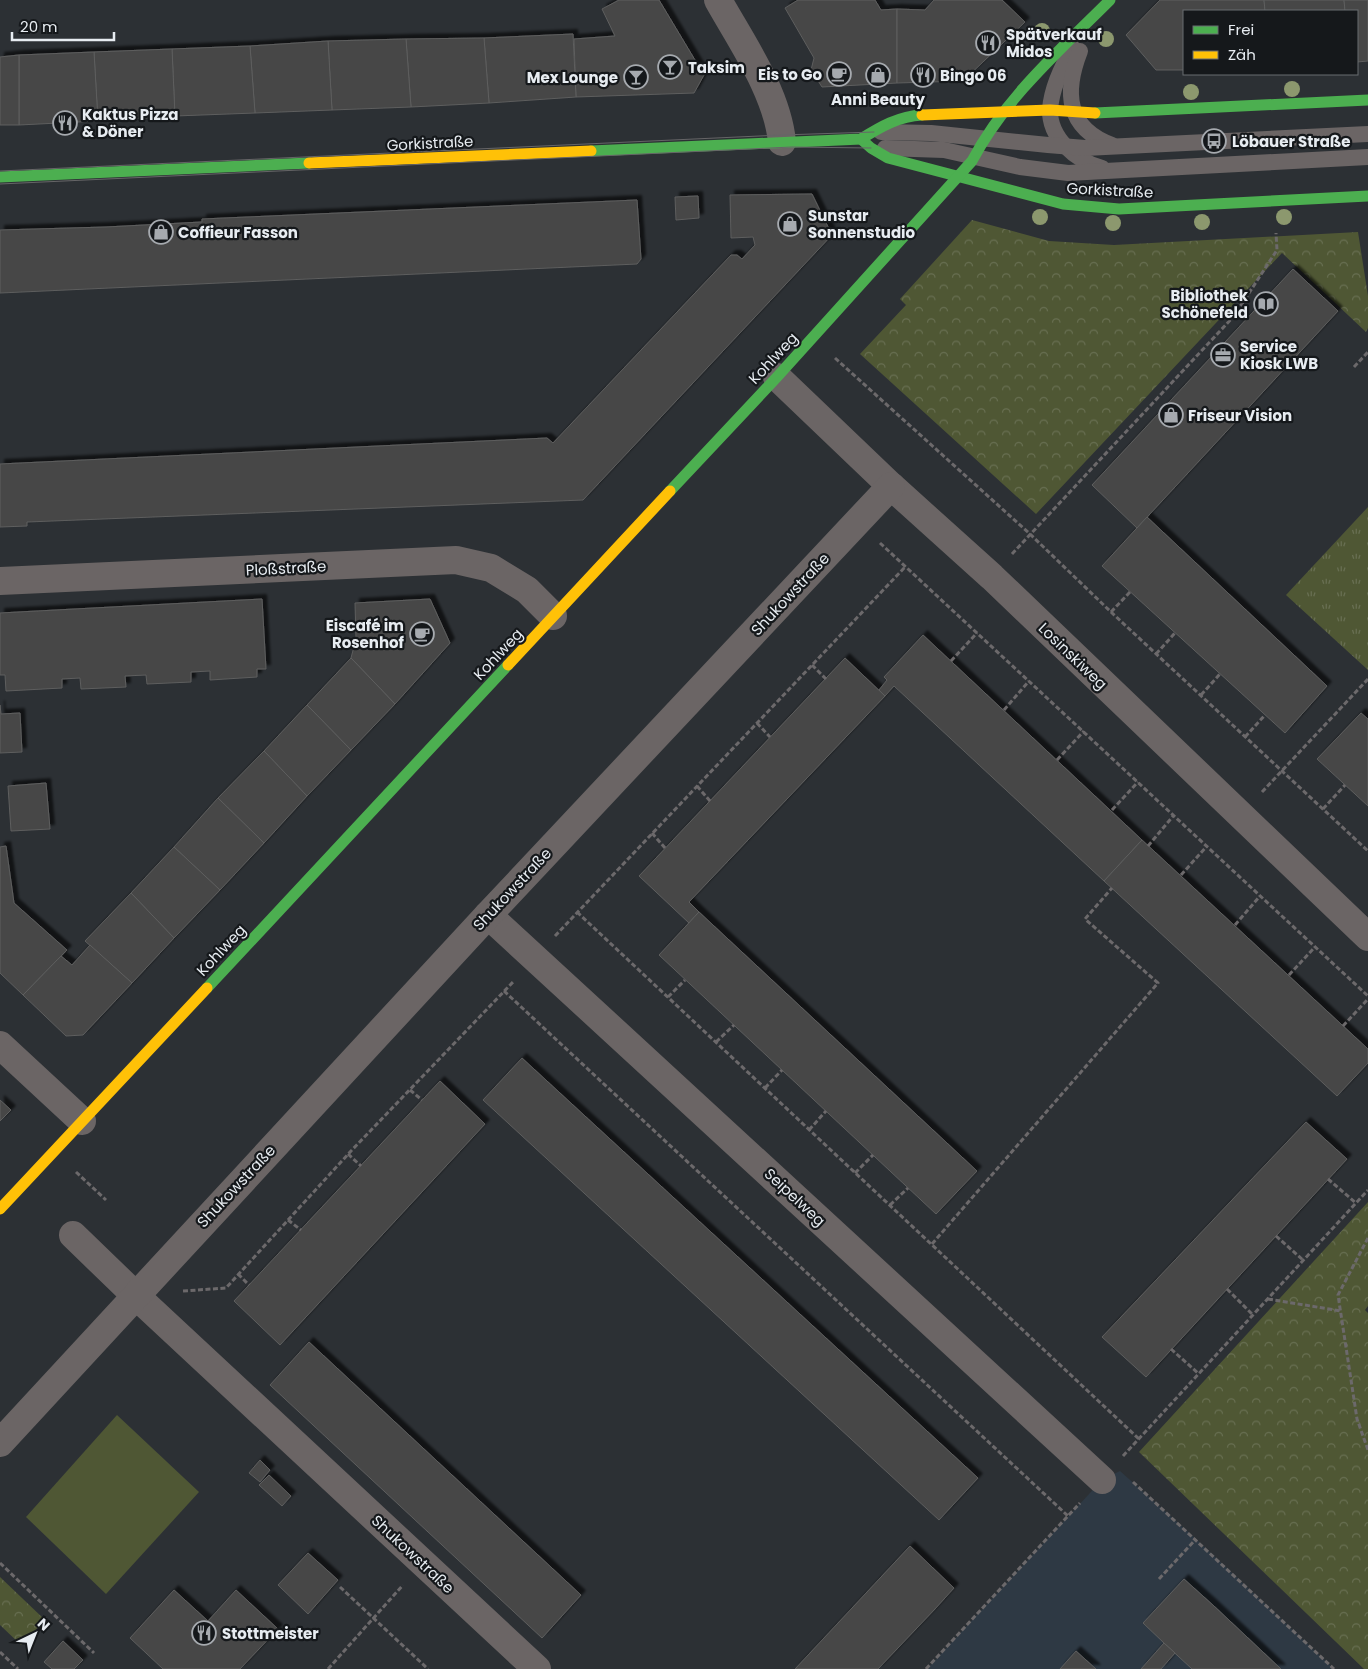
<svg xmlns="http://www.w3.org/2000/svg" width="1368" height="1669" font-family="Poppins,sans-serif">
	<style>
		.built { fill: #2e3944 }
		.grass { fill: url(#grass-tufts) }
		.forest { fill: url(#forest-crowns) }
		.pitch { fill: #4f5734 }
		.building { fill: #464747; stroke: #5e5e5e; filter: url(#shadow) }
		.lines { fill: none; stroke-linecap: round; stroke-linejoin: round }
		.path { stroke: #6c696b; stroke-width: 3; stroke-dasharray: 5 2.5; stroke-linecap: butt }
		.lane { stroke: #6b6565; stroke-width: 16 }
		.street { stroke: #6b6565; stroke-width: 28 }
		.fast { stroke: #4caf50; stroke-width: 11 }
		.slow { stroke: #ffc107; stroke-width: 11 }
		.tram { stroke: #666567; stroke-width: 1 }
		.tree { fill: #8c986e }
		.labels { text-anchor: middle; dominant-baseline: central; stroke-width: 4.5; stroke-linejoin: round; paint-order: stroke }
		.poi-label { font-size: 15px; font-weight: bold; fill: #e7ecf1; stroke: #15181b; text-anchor: start }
		.street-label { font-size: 15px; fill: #e7ecf1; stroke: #15181b }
	</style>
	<defs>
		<pattern id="grass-tufts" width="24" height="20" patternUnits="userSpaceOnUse" patternTransform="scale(1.25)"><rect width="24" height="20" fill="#4f5734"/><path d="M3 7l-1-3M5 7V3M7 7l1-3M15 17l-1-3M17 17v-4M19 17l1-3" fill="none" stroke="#686f52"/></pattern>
		<pattern id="forest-crowns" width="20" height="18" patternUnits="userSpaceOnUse" patternTransform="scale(1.25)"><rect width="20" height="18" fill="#4f5734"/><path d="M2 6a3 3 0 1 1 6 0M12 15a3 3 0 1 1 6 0" fill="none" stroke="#686f52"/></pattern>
		<filter id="shadow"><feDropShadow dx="4.5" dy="-4.5" stdDeviation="1" flood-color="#0009"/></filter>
	</defs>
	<rect width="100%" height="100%" fill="#2c3034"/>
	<polygon class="built" points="1120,1471 1196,1539 1334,1669 927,1669 1102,1480"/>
	<polygon class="grass" points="1368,507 1368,670 1286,595"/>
	<g class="forest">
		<polygon points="972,220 1049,241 1114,245 1358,232 1368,296 1368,328 1366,332 1282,253 1036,514 860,354 906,305 900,299"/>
		<polygon points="1368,1202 1368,1306 1365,1310 1368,1313 1368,1669 1364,1669 1139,1452"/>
		<polygon points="0,1577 45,1620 21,1645 0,1625"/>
	</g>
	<polygon class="pitch" points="117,1415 199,1492 106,1594 26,1517"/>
	<g class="building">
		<polygon points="619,0 659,0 704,75 694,93 576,97 574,39 615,36 602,9"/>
		<polygon points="798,0 875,0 881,10 897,9 897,83 822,87 811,70 814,58 785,8"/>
		<polygon points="934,0 1002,0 1025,22 963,81 897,83 897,9 925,10"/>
		<polygon points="1160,0 1264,0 1265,11 1184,11 1184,70 1156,70 1126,35"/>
		<polygon points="1264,0 1344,0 1345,11 1265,11"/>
		<polygon points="1344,0 1368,0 1368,61 1357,62 1357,11 1345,11"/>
		<polygon points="573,34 576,97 489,103 484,38"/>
		<polygon points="484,38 489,103 411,107 406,39"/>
		<polygon points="406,39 411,107 332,110 328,41"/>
		<polygon points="328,41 332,110 255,113 250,46"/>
		<polygon points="250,46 255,113 175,116 172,49"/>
		<polygon points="172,49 175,116 98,121 94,52"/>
		<polygon points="94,52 98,121 19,125 19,55"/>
		<polygon points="19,55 19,125 0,125 0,57"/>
		<polygon points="812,194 832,235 583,500 27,522 27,526 0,527 0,464 547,438 553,443 731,255 737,255 742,259 755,245 753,237 731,238 730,195"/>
		<polygon points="698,196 699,218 676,220 675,197"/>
		<polygon points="637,200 641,259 637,264 0,293 0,230 106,227 202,222 202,219"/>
		<polygon points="1293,269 1338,311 1137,528 1092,485"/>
		<polygon points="1147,517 1327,686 1285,733 1102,566"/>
		<polygon points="262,599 266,669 257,669 257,677 210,680 210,671 191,672 191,682 147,684 146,675 125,676 126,687 81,689 80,678 62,679 62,688 6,691 5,675 0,675 0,613"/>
		<polygon points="430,599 450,643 395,704 351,658 356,639 355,603"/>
		<polygon points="923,635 1142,840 1104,881 894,686 885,696 879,690 887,680 884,677"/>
		<polygon points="351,658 395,704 351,750 307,705"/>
		<polygon points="845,658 885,696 689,902 699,912 689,923 639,876"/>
		<polygon points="0,705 1,714 20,713 22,752 0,753"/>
		<polygon points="307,705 351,750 307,796 264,751"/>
		<polygon points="1361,713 1368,719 1368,806 1317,759"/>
		<polygon points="264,751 307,796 264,843 218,798"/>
		<polygon points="46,783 50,829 11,831 8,786"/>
		<polygon points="218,798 264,843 220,890 174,847"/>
		<polygon points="1142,840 1368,1049 1368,1063 1337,1096 1104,881"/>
		<polygon points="6,846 14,903 67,950 23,995 0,973 0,847"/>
		<polygon points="174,847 220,890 174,938 131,893"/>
		<polygon points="131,893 174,938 132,983 85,941"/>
		<polygon points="699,912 977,1171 936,1214 659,955"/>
		<polygon points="90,945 132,983 83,1035 66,1036 23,995 61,956 72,965"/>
		<polygon points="522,1058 978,1478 939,1520 483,1100"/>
		<polygon points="440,1081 485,1124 280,1345 234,1301"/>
		<polygon points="0,1100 11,1110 0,1121"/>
		<polygon points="1306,1122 1347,1159 1146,1377 1102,1337"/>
		<polygon points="309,1342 581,1595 542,1638 270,1385"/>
		<polygon points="260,1460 270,1470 260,1482 249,1473"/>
		<polygon points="269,1475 291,1496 282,1506 259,1485"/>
		<polygon points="910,1546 954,1588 935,1609 878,1669 795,1669"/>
		<polygon points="308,1553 338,1580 308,1614 278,1585"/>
		<polygon points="1184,1579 1214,1606 1281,1669 1192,1669 1164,1643 1143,1623"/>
		<polygon points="174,1590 208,1621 236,1590 278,1629 240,1669 163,1669 130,1638"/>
		<polygon points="63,1641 83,1660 74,1669 52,1669 44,1662"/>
		<polygon points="1164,1643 1175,1653 1161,1669 1141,1669"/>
		<polygon points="1076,1651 1096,1669 1060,1669"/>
	</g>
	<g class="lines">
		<g class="path">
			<polyline points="835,358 1030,534 1111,612 1368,851"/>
			<polyline points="1354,367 1368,352"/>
			<polyline points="880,543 1368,996"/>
			<polyline points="1012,554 1234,316 1277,250 1276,233"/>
			<polyline points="1111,612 1130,592"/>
			<polyline points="1156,654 1175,633"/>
			<polyline points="951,661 977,633"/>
			<polyline points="812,665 826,679"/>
			<polyline points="1201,695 1220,674"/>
			<polyline points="1004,710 1029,681"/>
			<polyline points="757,723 770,737"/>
			<polyline points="1245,737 1265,715"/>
			<polyline points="1057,760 1084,731"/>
			<polyline points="697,786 710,801"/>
			<polyline points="1262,792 1368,679"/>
			<polyline points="1323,809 1345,785"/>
			<polyline points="1112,810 1138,782"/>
			<polyline points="652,833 665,848"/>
			<polyline points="1148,846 1174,815"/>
			<polyline points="1181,875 1207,846"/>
			<polyline points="577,912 1139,1439"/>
			<polyline points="1235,925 1260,896"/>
			<polyline points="555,936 906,566"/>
			<polyline points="1289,975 1315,947"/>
			<polyline points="504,991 1068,1516"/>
			<polyline points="668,997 685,980"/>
			<polyline points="1343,1026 1368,999"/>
			<polyline points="716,1042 734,1025"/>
			<polyline points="765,1088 782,1070"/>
			<polyline points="410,1090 422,1100"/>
			<polyline points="809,1130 826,1111"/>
			<polyline points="348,1154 361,1166"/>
			<polyline points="76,1172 106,1200"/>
			<polyline points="855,1173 873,1155"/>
			<polyline points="1328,1179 1356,1203"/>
			<polyline points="890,1205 908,1188"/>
			<polyline points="288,1220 301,1230"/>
			<polyline points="1276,1236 1303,1260"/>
			<polyline points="1368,1238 1338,1295 1357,1419 1368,1450"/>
			<polyline points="932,1244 1158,983 1085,919 1112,888"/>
			<polyline points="238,1274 249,1285"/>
			<polyline points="1227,1289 1253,1315"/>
			<polyline points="183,1291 226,1288 351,1151 514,981"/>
			<polyline points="1268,1299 1341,1311"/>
			<polyline points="1171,1349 1199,1374"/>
			<polyline points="1123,1456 1368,1190"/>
			<polyline points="1133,1482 1334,1669"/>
			<polyline points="0,1563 94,1653"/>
			<polyline points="1159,1579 1196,1539"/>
			<polyline points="340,1587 428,1669"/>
			<polyline points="0,1652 18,1669"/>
			<polyline points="328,1669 403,1585"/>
			<polyline points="926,1669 1080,1503"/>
		</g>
		<g class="lane">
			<path d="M1073,48c-11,18 -21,39 -23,61 -1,29 26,52 52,59"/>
			<path d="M1080,51c-16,41 -14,77 32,94"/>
			<polyline points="881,132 931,133 1048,145 1085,148 1368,134"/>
			<polyline points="885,148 944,150 1020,167 1068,173 1368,157"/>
		</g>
		<g class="street">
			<path d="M718,0c24,43 59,92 64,142"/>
			<polyline points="777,377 891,486 992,577 1368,937"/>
			<polyline points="0,581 456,560 491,568 527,590 553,616"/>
			<polyline points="488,915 1102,1480"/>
			<polyline points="0,1045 82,1121"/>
			<polyline points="73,1235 135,1295 537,1669"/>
			<polyline points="0,1443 488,915 891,486"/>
		</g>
		<g class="fast">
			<polyline points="1095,113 1368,100"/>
			<polyline points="861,139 871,148 888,158 1063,204 1119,209 1368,196"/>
			<path d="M591,151l270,-12c19,-12 38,-23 61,-24"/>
			<polyline points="0,177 309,163"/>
			<path d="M670,491l107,-114 195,-216c33,-63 88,-111 138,-161"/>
			<polyline points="207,988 508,665"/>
		</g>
		<g class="slow">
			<polyline points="922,115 1050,110 1095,113"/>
			<polyline points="309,163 591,151"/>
			<polyline points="508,665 670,491"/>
			<polyline points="0,1209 207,988"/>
		</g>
		<g class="tram">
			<polyline points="0,171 781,135 874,132"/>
			<polyline points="0,184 792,147 871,148"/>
		</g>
	</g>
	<g class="tree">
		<circle cx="1042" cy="31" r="8"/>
		<circle cx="1106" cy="39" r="8"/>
		<circle cx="1292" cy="89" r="8"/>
		<circle cx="1191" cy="92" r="8"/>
		<circle cx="1040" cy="217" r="8"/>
		<circle cx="1284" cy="217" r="8"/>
		<circle cx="1202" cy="222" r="8"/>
		<circle cx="1113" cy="223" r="8"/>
	</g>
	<defs>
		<g id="restaurant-ring" transform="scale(1.25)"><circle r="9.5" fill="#15181b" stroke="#a6aaaf" stroke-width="1.5"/><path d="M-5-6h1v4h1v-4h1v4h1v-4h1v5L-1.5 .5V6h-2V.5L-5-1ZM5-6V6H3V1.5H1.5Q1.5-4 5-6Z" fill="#a6aaaf"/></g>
		<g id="bar-ring" transform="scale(1.25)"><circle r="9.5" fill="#15181b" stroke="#a6aaaf" stroke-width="1.5"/><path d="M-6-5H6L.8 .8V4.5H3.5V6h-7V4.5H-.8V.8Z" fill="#a6aaaf"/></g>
		<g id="cafe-ring" transform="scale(1.25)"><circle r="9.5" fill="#15181b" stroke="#a6aaaf" stroke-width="1.5"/><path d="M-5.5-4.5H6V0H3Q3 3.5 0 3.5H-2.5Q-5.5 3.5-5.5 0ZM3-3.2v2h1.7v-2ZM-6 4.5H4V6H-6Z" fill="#a6aaaf"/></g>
		<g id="shop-ring" transform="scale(1.25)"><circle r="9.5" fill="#15181b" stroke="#a6aaaf" stroke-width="1.5"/><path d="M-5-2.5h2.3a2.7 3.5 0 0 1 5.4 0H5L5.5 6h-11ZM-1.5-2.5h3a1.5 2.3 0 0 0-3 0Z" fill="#a6aaaf"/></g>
		<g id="bus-ring" transform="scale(1.25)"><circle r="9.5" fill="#15181b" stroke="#a6aaaf" stroke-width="1.5"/><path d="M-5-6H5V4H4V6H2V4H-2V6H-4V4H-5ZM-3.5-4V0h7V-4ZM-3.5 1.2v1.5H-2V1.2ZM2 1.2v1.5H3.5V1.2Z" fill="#a6aaaf"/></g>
		<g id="library-ring" transform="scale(1.25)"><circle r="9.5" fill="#15181b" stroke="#a6aaaf" stroke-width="1.5"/><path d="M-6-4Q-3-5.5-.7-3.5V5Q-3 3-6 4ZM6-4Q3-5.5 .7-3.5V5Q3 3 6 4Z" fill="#a6aaaf"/></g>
		<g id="office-ring" transform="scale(1.25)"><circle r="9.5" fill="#15181b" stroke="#a6aaaf" stroke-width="1.5"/><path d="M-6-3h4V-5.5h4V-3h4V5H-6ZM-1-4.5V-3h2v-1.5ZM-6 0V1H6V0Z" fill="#a6aaaf"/></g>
	</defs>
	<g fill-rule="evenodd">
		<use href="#restaurant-ring" x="988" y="43"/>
		<use href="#bar-ring" x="670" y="67"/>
		<use href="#cafe-ring" x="839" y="74"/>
		<use href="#shop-ring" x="878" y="75"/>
		<use href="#restaurant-ring" x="923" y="75"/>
		<use href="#bar-ring" x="636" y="77"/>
		<use href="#restaurant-ring" x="65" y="123"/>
		<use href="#bus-ring" x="1214" y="141"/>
		<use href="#shop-ring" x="790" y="224"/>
		<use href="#shop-ring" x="161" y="232"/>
		<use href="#library-ring" x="1266" y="304"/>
		<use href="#office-ring" x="1223" y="355"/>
		<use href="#shop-ring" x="1171" y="415"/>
		<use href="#cafe-ring" x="422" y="634"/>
		<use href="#restaurant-ring" x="204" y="1633"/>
	</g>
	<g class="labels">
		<g class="poi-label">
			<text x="1006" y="34">Spätverkauf<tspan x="1006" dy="17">Midos</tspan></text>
			<text x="688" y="67">Taksim</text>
			<text x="822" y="74" text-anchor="end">Eis to Go</text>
			<text x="940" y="75">Bingo 06</text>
			<text x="618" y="77" text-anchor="end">Mex Lounge</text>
			<text x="878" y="99" text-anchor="middle">Anni Beauty</text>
			<text x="82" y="114">Kaktus Pizza<tspan x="82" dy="17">&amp; Döner</tspan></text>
			<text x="1232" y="141">Löbauer Straße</text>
			<text x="808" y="215">Sunstar<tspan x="808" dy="17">Sonnenstudio</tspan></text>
			<text x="178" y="232">Coffieur Fasson</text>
			<text x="1248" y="295" text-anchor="end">Bibliothek<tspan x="1248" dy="17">Schönefeld</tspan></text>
			<text x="1240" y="346">Service<tspan x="1240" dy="17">Kiosk LWB</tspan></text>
			<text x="1188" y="415">Friseur Vision</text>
			<text x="404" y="625" text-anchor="end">Eiscafé im<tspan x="404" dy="17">Rosenhof</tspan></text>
			<text x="222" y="1633">Stottmeister</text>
		</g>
		<g class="street-label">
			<text transform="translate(430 143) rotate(-3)">Gorkistraße</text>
			<text transform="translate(1110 190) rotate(3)">Gorkistraße</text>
			<text transform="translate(773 358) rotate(-47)">Kohlweg</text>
			<text transform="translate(286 568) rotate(-3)">Ploßstraße</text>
			<text transform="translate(790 594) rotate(-47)">Shukowstraße</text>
			<text transform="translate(498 654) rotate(-47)">Kohlweg</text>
			<text transform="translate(1073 656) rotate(44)">Losinskiweg</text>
			<text transform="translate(512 889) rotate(-47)">Shukowstraße</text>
			<text transform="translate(221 950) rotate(-47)">Kohlweg</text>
			<text transform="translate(236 1186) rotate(-47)">Shukowstraße</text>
			<text transform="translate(795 1197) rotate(43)">Seipelweg</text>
			<text transform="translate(413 1554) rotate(43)">Shukowstraße</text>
		</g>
	</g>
	<rect x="1183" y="10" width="175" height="65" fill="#15181b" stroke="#696d71"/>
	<rect x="1193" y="26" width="25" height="8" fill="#4caf50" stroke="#696d71"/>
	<text x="1228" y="35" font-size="15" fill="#e7ecf1">Frei</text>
	<rect x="1193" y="51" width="25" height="8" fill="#ffc107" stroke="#696d71"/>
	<text x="1228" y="60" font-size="15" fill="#e7ecf1">Zäh</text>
	<g transform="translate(35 1634) rotate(43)" stroke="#15181b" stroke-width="4" paint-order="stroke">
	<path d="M0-4L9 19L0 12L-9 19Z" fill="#e7ecf1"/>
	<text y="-8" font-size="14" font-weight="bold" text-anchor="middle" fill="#e7ecf1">N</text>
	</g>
	<path d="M12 32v8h102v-8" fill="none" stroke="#e7ecf1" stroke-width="2.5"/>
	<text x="20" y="32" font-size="15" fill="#e7ecf1" stroke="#15181b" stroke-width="4" paint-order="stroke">20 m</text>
</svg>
